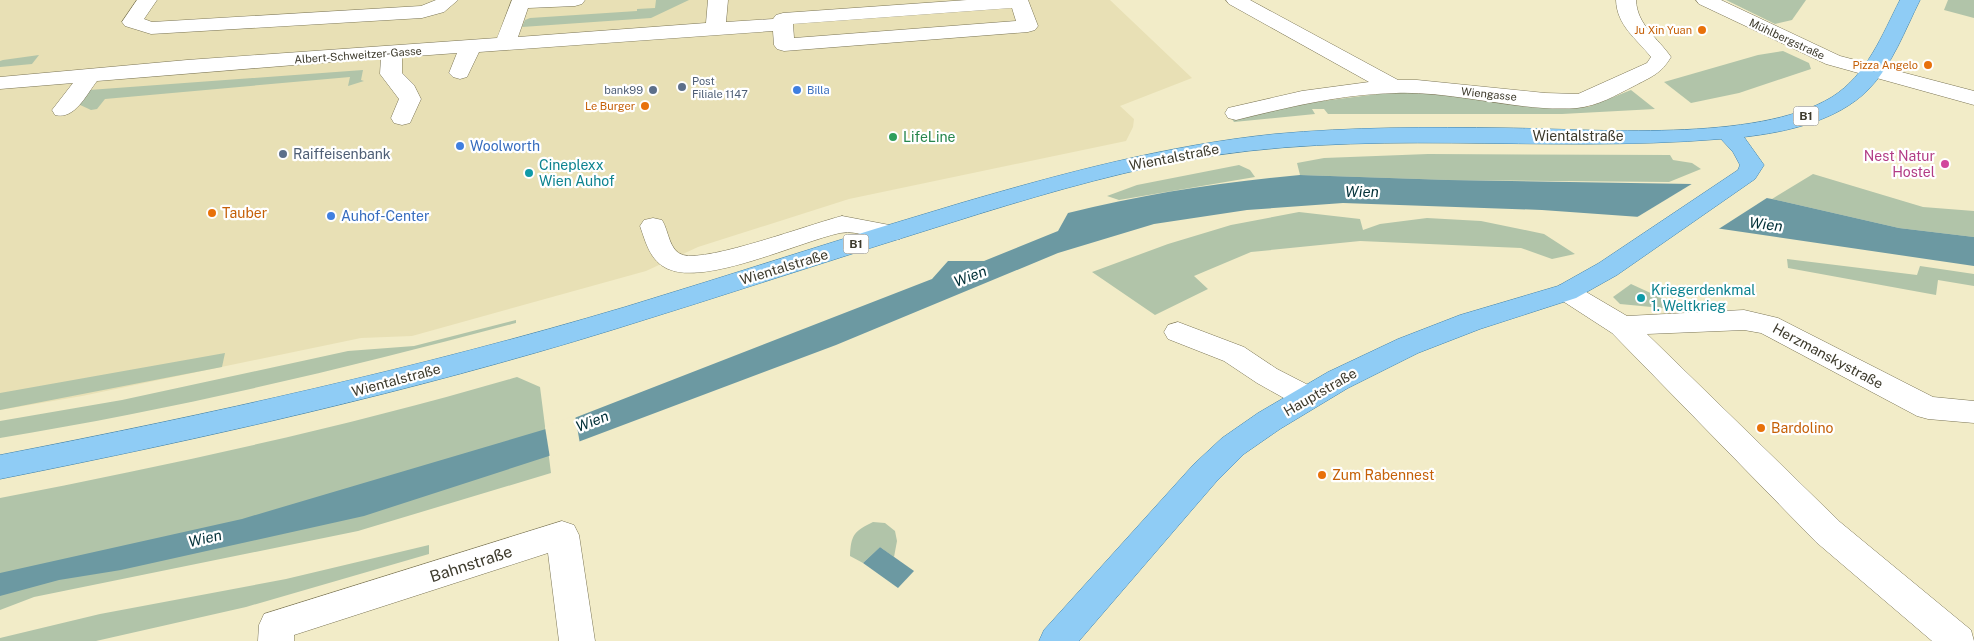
<svg xmlns="http://www.w3.org/2000/svg" width="1974" height="641" font-family="'Public Sans',sans-serif">
	<style>
		.built { fill: #e8e0b5 }
		.green { fill: #b1c4a9 }
		.water { fill: #6c99a2 }
		.pier { fill: #f2ecc8 }
		.lines { fill: none; stroke-linecap: round; stroke-linejoin: round }
		.minor-casing { stroke: #7b7555; stroke-width: 1 }
		.major-casing { stroke: #4283aa; stroke-width: 1 }
		.minor { fill: #fff; fill-rule: evenodd }
		.major { fill: #8fccf5; fill-rule: evenodd }
		.food-dot { fill: #e8710a; stroke: #fff; stroke-width: 2 }
		.service-dot { fill: #5c6f8a; stroke: #fff; stroke-width: 2 }
		.shop-dot { fill: #3f7fe0; stroke: #fff; stroke-width: 2 }
		.leisure-dot { fill: #2e9e5b; stroke: #fff; stroke-width: 2 }
		.hotel-dot { fill: #d1479c; stroke: #fff; stroke-width: 2 }
		.culture-dot { fill: #0f9aa8; stroke: #fff; stroke-width: 2 }
		.labels { text-anchor: middle; dominant-baseline: central; stroke-width: 4.5; stroke-linejoin: round; paint-order: stroke }
		.far-food-label { font-size: 11px; fill: #c56008; stroke: #fff; text-anchor: end }
		.far-street-label { font-size: 11px; fill: #3d3a2c; stroke: #fff }
		.far-service-label { font-size: 11px; fill: #4e5e75; stroke: #fff; text-anchor: start }
		.far-shop-label { font-size: 11px; fill: #366cbe; stroke: #fff; text-anchor: start }
		.shield { fill: #fff; stroke: #77756b; stroke-width: 1 }
		.shield-label { font-size: 12px; font-weight: bold; fill: #3d3a2c }
		.street-label { font-size: 14px; fill: #3d3a2c; stroke: #fff }
		.leisure-label { font-size: 14px; fill: #27864d; stroke: #fff; text-anchor: start }
		.shop-label { font-size: 14px; fill: #366cbe; stroke: #fff; text-anchor: start }
		.service-label { font-size: 14px; fill: #4e5e75; stroke: #fff; text-anchor: start }
		.hotel-label { font-size: 14px; fill: #b23c85; stroke: #fff; text-anchor: end }
		.culture-label { font-size: 14px; fill: #0d838f; stroke: #fff; text-anchor: start }
		.food-label { font-size: 14px; fill: #c56008; stroke: #fff; text-anchor: start }
		.water-label { font-size: 15px; font-style: italic; fill: #033139; stroke: #fff }
		.near-street-label { font-size: 16px; fill: #3d3a2c; stroke: #fff }
	</style>
	<rect width="100%" height="100%" fill="#f2ecc8"/>
	<polygon class="built" points="0,0 1110,0 1192,78 1120,106 1134,119 1133,127 1126,141 849,199 698,247 646,271 412,336 361,338 82,396 0,410"/>
	<g class="green">
		<polygon points="656,0 689,0 651,18 522,27 525,20 530,18 637,11 637,9 655,8"/>
		<polygon points="1726,0 1806,0 1792,20 1775,24"/>
		<polygon points="1948,0 1974,0 1974,18 1944,10"/>
		<polygon points="1783,51 1809,63 1811,69 1739,93 1691,103 1664,82 1758,55"/>
		<polygon points="39,55 32,64 0,67 0,61 3,60"/>
		<polygon points="363,70 361,80 364,81 348,86 350,77 105,99 97,109 91,110 78,104 89,90"/>
		<polygon points="1631,90 1655,109 1562,114 1328,114 1324,109 1312,109 1315,114 1234,122 1232,119 1283,106 1402,91 1522,103 1550,108 1588,107"/>
		<polygon points="1428,154 1670,155 1673,160 1692,163 1701,169 1669,182 1449,180 1300,175 1297,163 1324,158"/>
		<polygon points="1239,165 1250,170 1255,177 1119,200 1107,196 1137,185"/>
		<polygon points="1813,174 1923,207 1974,211 1974,237 1899,228 1772,199"/>
		<polygon points="1299,212 1360,219 1363,230 1380,224 1427,218 1481,221 1544,234 1575,254 1552,259 1521,248 1360,241 1251,252 1194,276 1208,289 1155,315 1092,272 1168,244 1231,225"/>
		<polygon points="1787,259 1917,275 1920,266 1974,274 1974,286 1938,280 1936,295 1788,268"/>
		<polygon points="1631,284 1681,307 1683,310 1620,304 1613,297"/>
		<path d="M516,320v3c-170,46 -342,86 -516,115v-17l122,-21 226,-49 66,-5z"/>
		<polygon points="225,353 222,367 0,410 0,393"/>
		<path d="M517,377l23,10 11,86 -193,58 -324,66 -34,13v-112c174,-34 347,-71 517,-121z"/>
		<path d="M873,522l12,1 10,8 2,10 -3,16 -14,-10 -17,16 -13,-7c1,-21 4,-25 23,-34z"/>
		<polygon points="429,545 429,554 246,607 96,641 0,641 0,638 100,614 286,579"/>
	</g>
	<g class="water">
		<path d="M1300,175l149,5 243,4 80,15 127,29 75,9v29l-334,-49 -98,-7 -199,-7 -96,7 -93,14 -96,29 -222,92 -258,97 -29,14 -185,60 -243,54 -62,10 -59,16v-23l242,-54 304,-90 386,-150 16,-18h36l74,-30 10,-18c76,-19 153,-31 232,-38z"/>
		<polygon points="880,547 914,571 898,588 863,563"/>
	</g>
	<g class="pier">
		<polygon points="1695,182 1770,196 1717,230 1634,219"/>
		<polygon points="575,415 580,444 550,458 545,427"/>
	</g>
	<g class="lines">
		<g class="minor-casing">
			<g id="minor">
				<polygon points="137,0 157,0 144,19 152,22 421,6 436,0 458,0 444,12 422,18 151,34 125,26 122,22"/>
				<path d="M512,0h73l-3,4 -7,2 -47,2 -10,29 188,-14 2,-23h20l-2,22 47,-3 3,-4 7,-2 184,-13h61l10,26 -3,4 -7,2 -244,19 -7,-2 -3,-4 -1,-14 -294,21 -12,25 -7,2 -7,-2 -4,-4 8,-20 -55,4v16l12,12 7,14 -11,24 -8,2 -8,-2 -3,-5 8,-19 -19,-25 1,-16 -284,23c-11,14 -22,39 -42,34l-3,-5 21,-27 -73,6v-12l187,-17 310,-22zM1012,8l4,13 -222,17 -1,-14z"/>
				<path d="M1226,0h24l148,80h19l128,13 33,1 69,-31 4,-6c-15,-19 -34,-31 -35,-57h20c1,25 22,38 35,57 -10,17 -20,20 -37,29 -18,9 -36,20 -57,22 -58,4 -121,-17 -181,-15 -54,1 -107,14 -160,27l-8,-2 -3,-5 3,-5 74,-17 67,-9 -140,-78z"/>
				<polygon points="1696,0 1721,0 1840,56 1974,91 1974,105 1826,64 1699,4"/>
				<path d="M842,216l58,11 4,6 -4,6c-20,5 -40,-10 -60,-6 -41,9 -135,53 -172,36 -18,-8 -22,-26 -28,-43l4,-6 9,-2 9,2c7,11 7,31 21,35 26,7 127,-31 159,-39z"/>
				<polygon points="1567,283 1576,286 1627,316 1744,310 1778,318 1933,397 1974,401 1974,423 1928,419 1917,416 1761,333 1744,330 1647,334 1840,522 1971,630 1974,641 1932,641 1816,542 1612,333 1558,298 1554,292 1558,286"/>
				<polygon points="1178,322 1244,347 1277,369 1318,390 1323,398 1318,406 1308,409 1298,406 1257,383 1224,361 1168,339 1164,332 1168,325"/>
				<polygon points="562,521 574,525 579,535 595,641 559,641 548,553 294,635 294,641 258,641 259,625 264,614"/>
			</g>
		</g>
		<g class="major-casing">
			<path id="major" d="M1900,0h20c-15,30 -28,66 -52,90 -31,31 -81,42 -124,47l20,28 -9,14 -138,96 -41,23 -96,31 -62,24 -70,35 -68,41 -36,25 -28,28 -137,159h-40l5,-11 150,-166 28,-26 36,-25 70,-41 70,-33 62,-24 98,-29 41,-23 139,-93 2,-5 -7,-13 -12,-13c-181,15 -358,-12 -540,22 -78,15 -155,38 -231,62 -113,35 -225,72 -338,107 -201,62 -406,108 -612,149v-24c211,-41 420,-87 625,-148 112,-34 224,-71 336,-104 103,-30 207,-58 314,-69 76,-7 154,-7 230,-6 88,1 252,15 327,-31 35,-22 50,-62 68,-97z"/>
		</g>
		<use href="#minor" class="minor"/>
		<use href="#major" class="major"/>
	</g>
	<g class="food-dot">
		<circle cx="1702" cy="30" r="5"/>
		<circle cx="1928" cy="65" r="5"/>
		<circle cx="645" cy="106" r="5"/>
		<circle cx="212" cy="213" r="5"/>
		<circle cx="1761" cy="428" r="5"/>
		<circle cx="1322" cy="475" r="5"/>
	</g>
	<g class="service-dot">
		<circle cx="682" cy="87" r="5"/>
		<circle cx="653" cy="90" r="5"/>
		<circle cx="283" cy="154" r="5"/>
	</g>
	<g class="shop-dot">
		<circle cx="797" cy="90" r="5"/>
		<circle cx="460" cy="146" r="5"/>
		<circle cx="331" cy="216" r="5"/>
	</g>
	<circle class="leisure-dot" cx="893" cy="137" r="5"/>
	<circle class="hotel-dot" cx="1945" cy="164" r="5"/>
	<g class="culture-dot">
		<circle cx="529" cy="173" r="5"/>
		<circle cx="1641" cy="298" r="5"/>
	</g>
	<g class="labels">
		<g class="far-food-label">
			<text x="1692" y="30">Ju Xin Yuan</text>
			<text x="1918" y="65">Pizza Angelo</text>
			<text x="635" y="106">Le Burger</text>
		</g>
		<g class="far-street-label">
			<text transform="translate(1787 39) rotate(25)">Mühlbergstraße</text>
			<text transform="translate(358 55) rotate(-4)">Albert-Schweitzer-Gasse</text>
			<text transform="translate(1489 94) rotate(6)">Wiengasse</text>
		</g>
		<g class="far-service-label">
			<text x="692" y="81">Post<tspan x="692" dy="13">Filiale 1147</tspan></text>
			<text x="643" y="90" text-anchor="end">bank99</text>
		</g>
		<g class="far-shop-label">
			<text x="807" y="90">Billa</text>
		</g>
		<g class="shield">
			<rect x="1793.5" y="106.5" width="25" height="19" rx="4"/>
			<rect x="843.5" y="234.5" width="25" height="19" rx="4"/>
		</g>
		<g class="shield-label">
			<text x="1806" y="116">B1</text>
			<text x="856" y="244">B1</text>
		</g>
		<g class="street-label">
			<text x="1578" y="136">Wientalstraße</text>
			<text transform="translate(1174 157) rotate(-11)">Wientalstraße</text>
			<text transform="translate(784 267) rotate(-17)">Wientalstraße</text>
			<text transform="translate(1828 356) rotate(28)">Herzmanskystraße</text>
			<text transform="translate(396 380) rotate(-15)">Wientalstraße</text>
			<text transform="translate(1320 392) rotate(-30)">Hauptstraße</text>
		</g>
		<g class="leisure-label">
			<text x="903" y="137">LifeLine</text>
		</g>
		<g class="shop-label">
			<text x="470" y="146">Woolworth</text>
			<text x="341" y="216">Auhof-Center</text>
		</g>
		<g class="service-label">
			<text x="293" y="154">Raiffeisenbank</text>
		</g>
		<g class="hotel-label">
			<text x="1935" y="156">Nest Natur<tspan x="1935" dy="16">Hostel</tspan></text>
		</g>
		<g class="culture-label">
			<text x="539" y="165">Cineplexx<tspan x="539" dy="16">Wien Auhof</tspan></text>
			<text x="1651" y="290">Kriegerdenkmal<tspan x="1651" dy="16">1. Weltkrieg</tspan></text>
		</g>
		<g class="food-label">
			<text x="222" y="213">Tauber</text>
			<text x="1771" y="428">Bardolino</text>
			<text x="1332" y="475">Zum Rabennest</text>
		</g>
		<g class="water-label">
			<text x="1362" y="191">Wien</text>
			<text transform="translate(1766 224) rotate(7)">Wien</text>
			<text transform="translate(970 276) rotate(-21)">Wien</text>
			<text transform="translate(592 421) rotate(-21)">Wien</text>
			<text transform="translate(205 538) rotate(-13)">Wien</text>
		</g>
		<g class="near-street-label">
			<text transform="translate(471 564) rotate(-18)">Bahnstraße</text>
		</g>
	</g>
</svg>
